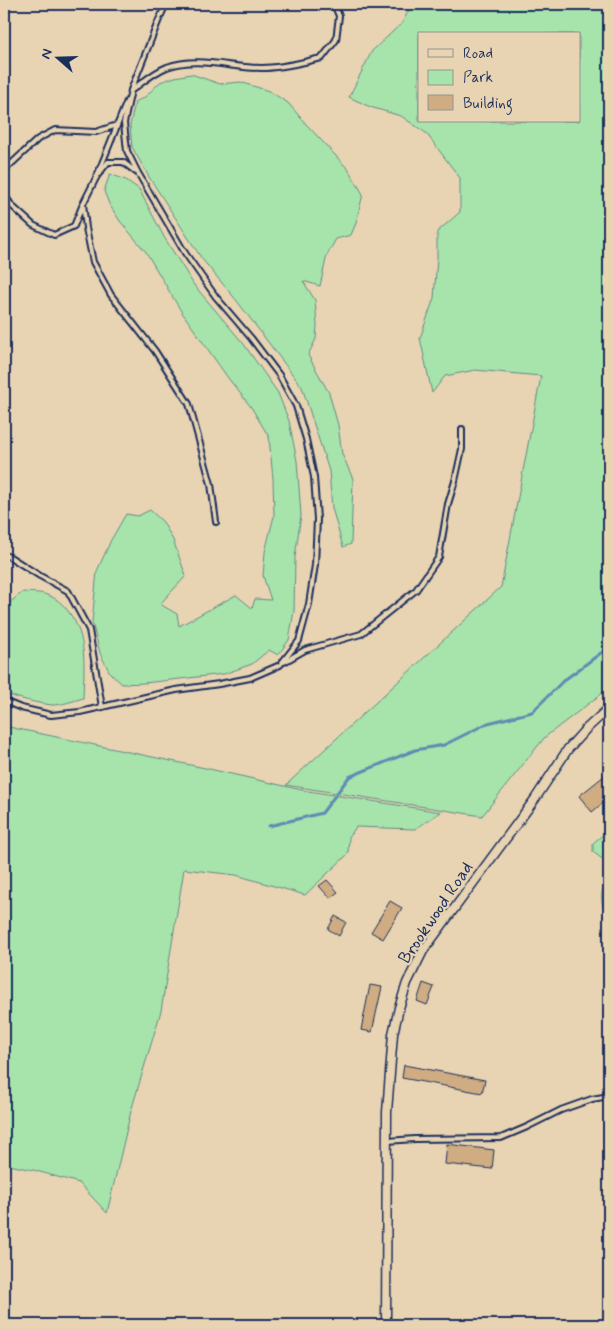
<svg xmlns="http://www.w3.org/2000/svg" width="613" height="1329" font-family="Mynerve,sans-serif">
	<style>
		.green { fill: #a6e4ab; stroke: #608a84; fill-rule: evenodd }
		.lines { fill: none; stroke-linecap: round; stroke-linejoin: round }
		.stream { stroke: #5e8bb3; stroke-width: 3 }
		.building { fill: #cfac81; stroke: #1b2f5e }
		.service-casing { stroke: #1b2f5e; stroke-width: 8 }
		.minor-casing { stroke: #1b2f5e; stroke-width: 11 }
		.service { stroke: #e8d4b2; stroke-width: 4 }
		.minor { stroke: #e8d4b2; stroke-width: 8 }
		.labels { text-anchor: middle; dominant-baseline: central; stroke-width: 4.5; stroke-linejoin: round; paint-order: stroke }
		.street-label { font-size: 18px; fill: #1b2f5e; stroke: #e8d4b2 }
	</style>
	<rect width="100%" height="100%" fill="#e8d4b2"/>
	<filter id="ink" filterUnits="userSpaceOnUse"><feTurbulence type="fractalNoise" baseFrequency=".02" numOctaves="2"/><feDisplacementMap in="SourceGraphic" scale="10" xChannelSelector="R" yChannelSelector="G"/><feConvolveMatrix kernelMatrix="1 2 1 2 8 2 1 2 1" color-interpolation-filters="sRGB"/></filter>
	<g filter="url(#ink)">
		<g class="green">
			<path d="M412,4h197v684l-64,49 -63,79 -196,-31 215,-198 40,-211 -66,-6 -30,6 -13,17 -12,-55 14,-40 3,-40v-26l23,-20v-34l-34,-45 -25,-17 -31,-9 -21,-10 23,-46 30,-28zM419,34h160v87h-160z"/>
			<polygon points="191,74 220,84 240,82 269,91 288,103 306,124 348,169 363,194 356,223 351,235 336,239 327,255 320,286 303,281 315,300 317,325 316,339 308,355 329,393 338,425 342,454 353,479 351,544 343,547 332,508 329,471 302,387 237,301 202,259 149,177 132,147 130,125 135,102 145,97 160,82 175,77"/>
			<polygon points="110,174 126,180 139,189 164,237 194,285 243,343 278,393 289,421 297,461 301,515 295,557 294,611 289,640 278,655 269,650 252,664 224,674 144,683 122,684 110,673 100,653 92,622 97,571 111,540 126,514 138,516 150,510 163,522 173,540 186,576 160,604 177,614 179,626 236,595 252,608 255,599 271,600 263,576 265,552 274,516 273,479 269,437 251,407 228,378 181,311 146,252 120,221 109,204 104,191"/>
			<path d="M23,592c8,1 17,0 24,3 9,3 15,8 21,16 20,25 16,57 15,87 -10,3 -21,7 -31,7 -16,-2 -33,-6 -48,-12v-86z"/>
			<polygon points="4,726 205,768 302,790 441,812 415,829 356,827 349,837 348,854 305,895 236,875 184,869 161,1011 131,1111 107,1213 79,1183 33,1170 4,1164"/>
			<polygon points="609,830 609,864 593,852 593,843"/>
			<path d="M609,879v43c-6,-16 -13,-27 0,-43z"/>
		</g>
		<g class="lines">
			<polyline class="stream" points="269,826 322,813 349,777 415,750 444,745 488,723 532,712 563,681 609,647"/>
		</g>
		<g class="building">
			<polygon points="609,772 609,798 592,812 579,796"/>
			<polygon points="327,880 338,892 330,898 319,886"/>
			<polygon points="390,901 402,908 383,939 371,932"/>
			<polygon points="335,916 346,922 339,936 328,929"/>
			<polygon points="423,983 434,987 427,1005 417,1001"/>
			<polygon points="370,985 382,987 372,1032 361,1030"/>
			<polygon points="404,1065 485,1080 482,1093 402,1078"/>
			<polygon points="447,1144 494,1150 492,1169 445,1164"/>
		</g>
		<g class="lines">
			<g class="service-casing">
				<g id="service">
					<path d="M132,90c11,-8 22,-18 35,-23 31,-11 63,1 95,1 20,0 41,-6 60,-10l14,-18 3,-24 -5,-12"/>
					<polyline points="4,169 9,166 38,139 55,130 96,132 117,125"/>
					<polyline points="97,176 127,101"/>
					<polyline points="4,194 12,206 33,225 54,235 74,226 83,204 97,176 108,162 123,162 136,172"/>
					<polyline points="83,204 86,228 93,262 111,295 155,351 189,404 211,484 216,522"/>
					<polyline points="4,555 10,557 40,576 68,591 89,630 102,707"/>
					<polyline points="284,662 305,650 361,634 416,590 439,557 448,504 455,481 462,449 462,429"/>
					<polyline points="4,701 21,708 51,715 80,712 176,690 219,684 250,678 280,665 299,641 309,604 315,565 317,519 314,477 306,439 296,406 279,375 251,338 216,297 185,253 138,173 127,151 124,123 131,90 158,22 166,4"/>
					<polyline points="387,1141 415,1139 501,1138 527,1127 561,1110 592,1099 609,1096"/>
				</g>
			</g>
			<g class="minor-casing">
				<polyline id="minor" points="386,1325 387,1112 393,1034 399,1008 407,983 423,951 535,799 568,749 585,730 609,708"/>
			</g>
			<use href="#service" class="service"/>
			<use href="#minor" class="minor"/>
		</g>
	</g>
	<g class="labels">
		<g class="street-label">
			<text transform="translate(436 913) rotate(-56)">Brookwood Road</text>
		</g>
	</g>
	<rect width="613" height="1329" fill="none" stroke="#e8d4b2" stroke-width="20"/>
	<rect x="10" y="10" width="593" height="1309" fill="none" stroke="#1b2f5e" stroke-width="2" filter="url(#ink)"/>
	<rect x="418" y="32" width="162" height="90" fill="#e8d4b2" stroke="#969290"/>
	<rect x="428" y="49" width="25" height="8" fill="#e8d4b2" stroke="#969290"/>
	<text x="463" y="58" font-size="15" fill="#1b2f5e">Road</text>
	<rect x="428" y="70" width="25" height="15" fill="#a6e4ab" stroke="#969290"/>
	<text x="463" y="82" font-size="15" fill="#1b2f5e">Park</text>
	<rect x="428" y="95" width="25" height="15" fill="#cfac81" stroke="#969290"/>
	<text x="463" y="108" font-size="15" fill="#1b2f5e">Building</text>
	<g transform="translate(58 58) rotate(290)" stroke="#e8d4b2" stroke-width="4" paint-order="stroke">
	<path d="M0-4L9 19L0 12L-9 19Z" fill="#1b2f5e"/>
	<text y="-8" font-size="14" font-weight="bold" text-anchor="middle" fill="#1b2f5e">N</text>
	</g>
</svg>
